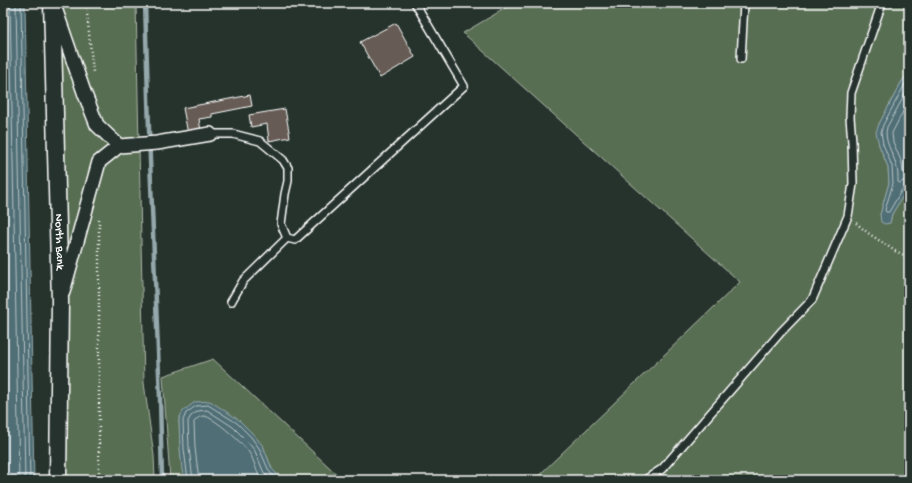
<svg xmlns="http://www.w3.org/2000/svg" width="912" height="483" font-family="'Gochi Hand',sans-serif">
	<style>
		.green { fill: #586e52; stroke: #acb6a8 }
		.water { fill: #4f6e75; stroke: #95a8ac }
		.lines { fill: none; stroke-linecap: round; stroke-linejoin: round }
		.shore { stroke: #b9c5c8; stroke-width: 1 }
		.stream { stroke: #95a8ac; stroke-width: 4.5 }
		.building { fill: #665b54; stroke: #fff }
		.service-casing { stroke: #fff; stroke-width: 10 }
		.minor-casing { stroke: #fff; stroke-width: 16 }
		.tertiary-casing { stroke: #fff; stroke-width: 19 }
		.path { stroke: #fff; stroke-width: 2.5; stroke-dasharray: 1 3; stroke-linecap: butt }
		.service { stroke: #26332d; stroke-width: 7 }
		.minor { stroke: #26332d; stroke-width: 13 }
		.tertiary { stroke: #26332d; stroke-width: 16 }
		.labels { text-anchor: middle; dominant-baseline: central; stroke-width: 3.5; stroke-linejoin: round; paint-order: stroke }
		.street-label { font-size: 12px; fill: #fff; stroke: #26332d }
	</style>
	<rect width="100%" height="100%" fill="#26332d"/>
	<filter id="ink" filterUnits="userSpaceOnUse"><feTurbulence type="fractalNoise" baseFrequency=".025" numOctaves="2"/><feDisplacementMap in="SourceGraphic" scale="8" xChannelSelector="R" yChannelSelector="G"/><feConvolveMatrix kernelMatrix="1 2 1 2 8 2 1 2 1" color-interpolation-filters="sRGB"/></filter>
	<g filter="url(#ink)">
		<g class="green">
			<polygon points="58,3 136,3 144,383 154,456 155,480 66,480"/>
			<polygon points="514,3 909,3 909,73 902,81 879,124 879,145 888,167 889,183 880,215 890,223 892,214 909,186 909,480 534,480 740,282 463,33"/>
			<path d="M213,359l130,121h-60l-11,-11 -9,-23 -84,-27c1,21 1,41 6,61h-15l-7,-104z"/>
		</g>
		<g class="water">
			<polygon points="3,3 25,3 34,480 3,480"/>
			<polygon points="909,73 909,186 892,214 890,223 885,224 881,222 880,215 889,183 888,167 879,145 876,132 879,124 902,81"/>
			<polygon points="210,401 239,420 253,434 263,446 272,469 283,480 185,480 182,470 180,449 179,419 183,411 195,402"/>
		</g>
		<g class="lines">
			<g class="shore">
				<polyline points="10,3 19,480"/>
				<polyline points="16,3 25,480"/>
				<polyline points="21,3 30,480"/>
				<polyline points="909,79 905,84 883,125 881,132 883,144 892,166 893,183 885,210 886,212 889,212 904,186 906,185 909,185"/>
				<path d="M909,87l-22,40c-4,14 6,25 9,38 2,5 2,11 2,17l2,1 5,-3h4"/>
				<polyline points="909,100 892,133 893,142 902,163 903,173 905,174 909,174"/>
				<polyline points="188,480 184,449 183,420 186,413 196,406 208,405 237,423 251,437 259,448 269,471 277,480"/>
				<polyline points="193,480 189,448 188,421 191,416 198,411 207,410 233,427 247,441 255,451 264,473 270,480"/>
				<path d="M199,480l-4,-32 -1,-26c2,-3 6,-6 10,-6 10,1 41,29 46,38 5,8 6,19 12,26"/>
			</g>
			<polyline class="stream" points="145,3 150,160 160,398 162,480"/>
		</g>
		<g class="building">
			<polygon points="396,23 415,57 380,78 360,42"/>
			<polygon points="250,95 252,106 212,114 212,117 199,119 201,131 188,134 183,108"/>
			<polygon points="285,109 290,137 269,141 267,124 251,127 249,115"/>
		</g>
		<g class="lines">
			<g class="service-casing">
				<g id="service">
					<polyline points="741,59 744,3"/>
					<polyline points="210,134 233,134 260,141 283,160 288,168 288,181 285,194 281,224 287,238 295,240 464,86 415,3"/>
					<polyline points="231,302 243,281 287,238"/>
					<polyline points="645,480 662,469 781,332 812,300 848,216 853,184 852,142 850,117 851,93 882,3"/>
				</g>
			</g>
			<g class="minor-casing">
				<g id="minor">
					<polyline points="55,8 84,92 97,125 119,146 157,143 210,134"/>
					<polyline points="63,292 99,162 119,146"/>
				</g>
			</g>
			<g class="tertiary-casing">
				<g id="tertiary">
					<path id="s1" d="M52,3l8,298 -2,179"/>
				</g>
			</g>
			<g class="path">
				<polyline points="86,3 93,72"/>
				<polyline points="99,219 99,480"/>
				<polyline points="856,223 868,233 895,251 909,257"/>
			</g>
			<use href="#service" class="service"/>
			<use href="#minor" class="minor"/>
			<use href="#tertiary" class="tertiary"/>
		</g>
	</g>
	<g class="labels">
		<g class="street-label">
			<text stroke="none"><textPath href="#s1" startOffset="239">North Bank</textPath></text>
		</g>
	</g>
	<rect width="912" height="483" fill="none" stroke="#26332d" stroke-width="16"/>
	<rect x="8" y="8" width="896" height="467" fill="none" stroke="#fff" stroke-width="1.5" filter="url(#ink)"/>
</svg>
